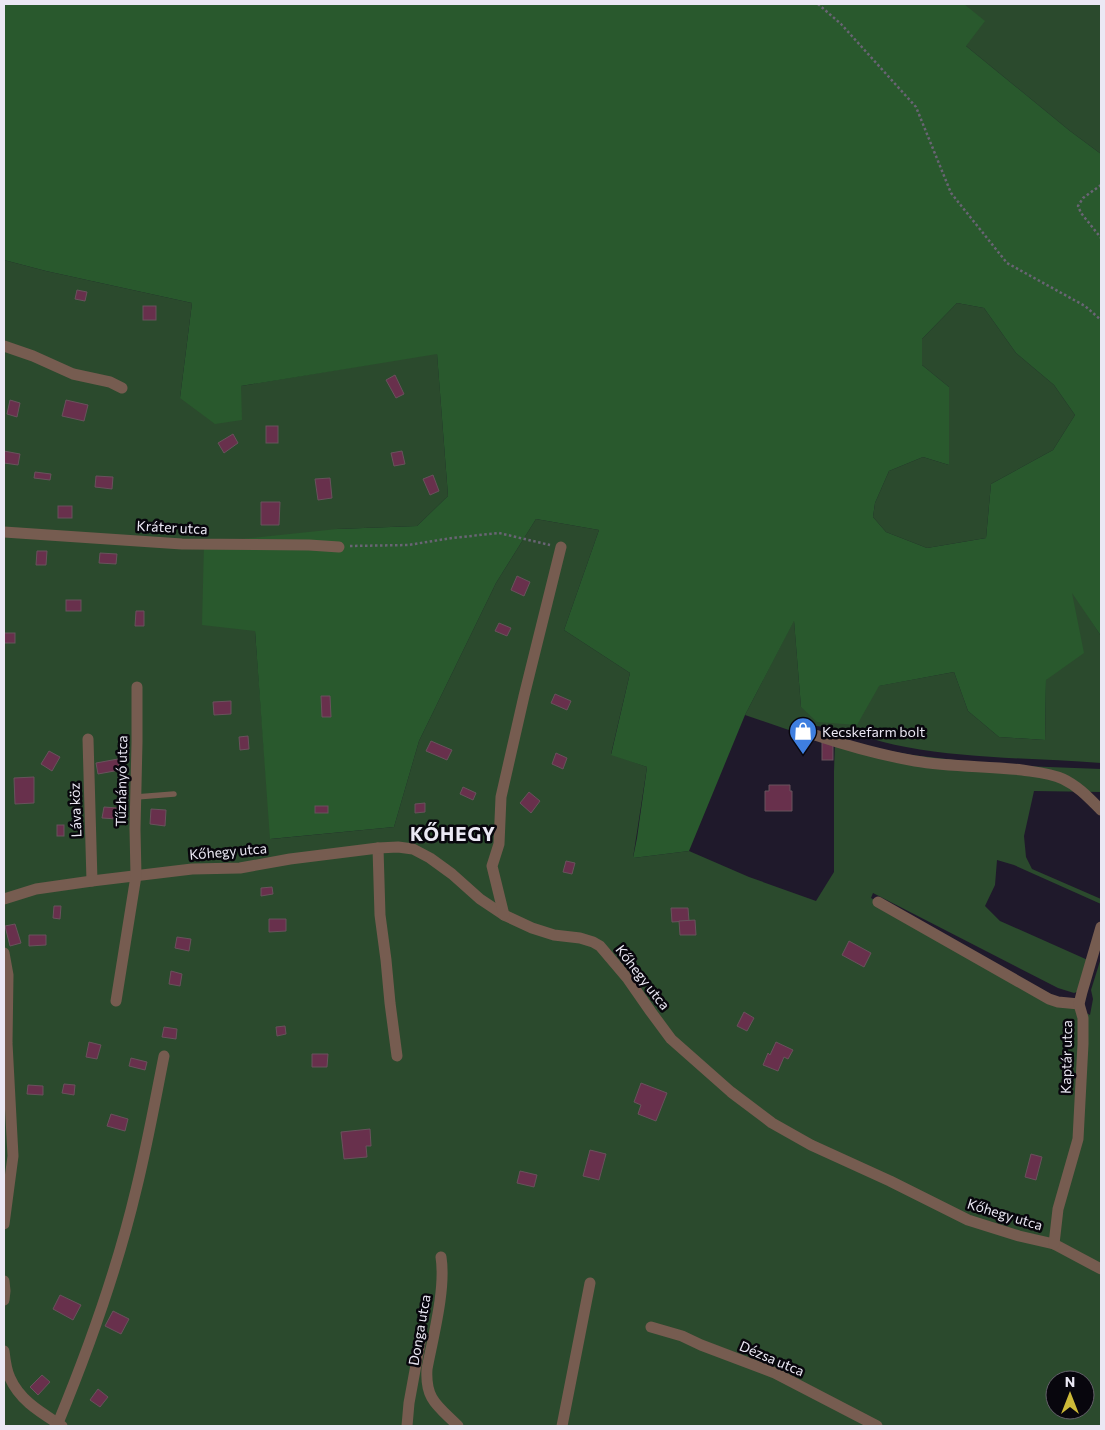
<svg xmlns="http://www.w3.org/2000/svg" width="1105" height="1430" font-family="Commissioner,sans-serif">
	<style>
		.green { fill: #2b4a2d; fill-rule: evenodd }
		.forest { fill: #29592d; fill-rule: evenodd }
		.building { fill: #68304c; stroke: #69525c }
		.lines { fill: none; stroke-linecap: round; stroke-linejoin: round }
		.path { stroke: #696474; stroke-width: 2.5; stroke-dasharray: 2.5 2.5; stroke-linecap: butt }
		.lane { stroke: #765c50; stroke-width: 5.5 }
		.street { stroke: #765c50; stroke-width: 11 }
		.labels { text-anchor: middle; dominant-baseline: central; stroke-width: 5; stroke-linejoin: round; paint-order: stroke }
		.street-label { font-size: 14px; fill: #ebe8f4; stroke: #08060d }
		.poi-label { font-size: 14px; fill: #ebe8f4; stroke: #08060d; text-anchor: start }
		.district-label { font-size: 19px; font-weight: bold; letter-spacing: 1px; fill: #ebe8f4; stroke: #08060d }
	</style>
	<rect width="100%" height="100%" fill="#1f192b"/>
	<g class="green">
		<polygon points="964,4 1101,4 1101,154 1070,131 966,46"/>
		<path d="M4,260l42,11 146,32 -12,95 61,-12 196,-33 11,143 -31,30 -80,3 -82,102 16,208 123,-12 25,-86 77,-158 40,-64 63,11 -35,100 66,43 -19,81 36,13 -14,91 56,-7 60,26 67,24 18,-29v-101l1,-30 77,14 86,10 103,4v23l-67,-1 -10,45 2,21 6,12 69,30v5l-87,-39 -17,-5 -2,25 -10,21 15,15 90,40 -8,29 -8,3 -16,-5 -185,-95 -2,5 219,117 3,-16 -2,-9 10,-32v468h-1097zM1055,1380h30v30h-30z"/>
		<polygon points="957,303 984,308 1016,353 1054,385 1075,415 1053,450 991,484 986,538 927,548 886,532 873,517 875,503 889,471 923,457 949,465 949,387 922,365 922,339"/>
		<path d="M1072,591l29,45v127c-65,-5 -131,-4 -195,-16 -31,-5 -59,-19 -90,-21l-4,12 -67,-23 49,-95 7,87 55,18 22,-39 76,-14 14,39 31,26 46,3 1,-60z"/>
	</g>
	<path class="forest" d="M4,4h960l21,17 -19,25 104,85 31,23v482l-29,-43 12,60 -38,27 -1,60 -46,-3 -31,-26 -14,-39 -75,14 -22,39 -40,-3 -16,-15 -7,-86 -49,94 -56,136 -56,7 4,-20 10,-71 -36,-12 19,-82 -66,-43 35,-100 -63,-11 -40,64 -77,158 -25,86 -124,12 -15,-208 -53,-6 2,-82 133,-14 80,-3 31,-30 -11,-142 -196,32 1,34 -27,4 -35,-26 12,-95 -146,-32 -42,-11zM957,303l27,5 32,45 38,32 21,30 -22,35 -62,34 -5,54 -59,10 -41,-16 -13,-15 2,-14 14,-32 34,-14 26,8v-78l-27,-22v-26z"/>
	<g class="building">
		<polygon points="77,290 87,292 85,301 75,299"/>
		<rect x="143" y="306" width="13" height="14"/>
		<polygon points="395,375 404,394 396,398 386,380"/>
		<polygon points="10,400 20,403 17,417 7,414"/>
		<polygon points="66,400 88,405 84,421 62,416"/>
		<rect x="266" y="426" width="12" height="17"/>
		<polygon points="233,434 238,443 224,453 218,443"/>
		<polygon points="4,451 20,454 18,465 4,463"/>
		<polygon points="402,451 405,464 394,466 391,453"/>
		<polygon points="35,472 51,474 50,480 34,478"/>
		<polygon points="433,475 439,491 430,495 423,479"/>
		<polygon points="96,476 113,477 112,489 95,487"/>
		<polygon points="330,478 332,498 318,500 315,479"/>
		<polygon points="261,502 280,502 279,525 261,525"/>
		<rect x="58" y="506" width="14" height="12"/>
		<polygon points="37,551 47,551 46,565 36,565"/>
		<polygon points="100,553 117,554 116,564 99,563"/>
		<polygon points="517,576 530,582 524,596 511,590"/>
		<rect x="66" y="600" width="15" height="11"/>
		<polygon points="136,611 144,611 144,626 135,626"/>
		<polygon points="499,623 511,628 507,636 495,631"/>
		<rect x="4" y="633" width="11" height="10"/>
		<polygon points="555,694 571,701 567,710 551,703"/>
		<polygon points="321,696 330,696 331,717 322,717"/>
		<polygon points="231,701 231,714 214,715 213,702"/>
		<polygon points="248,736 249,749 240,750 239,737"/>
		<polygon points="431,741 452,750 447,760 426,751"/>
		<rect x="822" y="742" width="11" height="18"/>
		<polygon points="49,751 60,757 52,771 41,764"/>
		<polygon points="556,753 567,758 563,769 552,764"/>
		<polygon points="118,759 120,770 98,774 96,763"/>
		<polygon points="34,777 34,803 15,804 14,778"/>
		<polygon points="769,785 790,785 790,791 792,791 792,811 765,811 765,791 769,791"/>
		<polygon points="463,787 476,793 473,800 460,794"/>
		<polygon points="529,792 540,801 531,813 520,803"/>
		<polygon points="425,803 425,812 415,813 415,804"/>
		<rect x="315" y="806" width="13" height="7"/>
		<polygon points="104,807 118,808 117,819 102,818"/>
		<polygon points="151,809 166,810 165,826 150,824"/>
		<rect x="57" y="825" width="7" height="11"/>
		<polygon points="566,861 575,863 572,874 563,872"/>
		<polygon points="272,887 273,894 261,896 261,888"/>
		<polygon points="54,906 61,906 60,919 53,918"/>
		<polygon points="671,908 688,908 689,921 672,922"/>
		<polygon points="269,919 286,919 286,931 269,932"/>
		<polygon points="695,920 696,935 680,935 679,921"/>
		<polygon points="15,924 21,943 10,946 5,926"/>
		<polygon points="29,935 46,935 46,945 29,946"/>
		<polygon points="177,937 191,939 189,951 175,948"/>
		<polygon points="849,941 871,953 864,967 842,955"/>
		<polygon points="171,971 182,974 180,986 169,984"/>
		<polygon points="744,1012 754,1018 747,1031 737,1026"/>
		<polygon points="285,1026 286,1034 277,1036 276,1027"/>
		<polygon points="164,1027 177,1029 176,1039 162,1037"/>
		<polygon points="89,1042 101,1045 97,1059 86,1057"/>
		<polygon points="776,1042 793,1050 788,1059 784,1057 778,1071 763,1065 768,1053 770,1055"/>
		<polygon points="312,1054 328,1054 327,1067 312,1067"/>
		<polygon points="131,1058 147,1062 145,1070 129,1066"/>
		<polygon points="641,1083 667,1093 656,1121 638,1114 641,1105 634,1102"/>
		<polygon points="64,1084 75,1085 74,1095 62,1093"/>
		<polygon points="28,1085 43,1086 43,1095 27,1094"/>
		<polygon points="111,1114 128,1119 125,1131 107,1126"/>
		<polygon points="370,1129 371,1146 366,1146 367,1157 344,1159 341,1132"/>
		<polygon points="590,1150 606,1154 599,1180 583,1176"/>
		<polygon points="1031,1154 1042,1157 1036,1180 1025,1177"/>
		<polygon points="520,1171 537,1175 534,1187 517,1183"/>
		<polygon points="60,1295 81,1305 73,1320 53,1309"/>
		<polygon points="113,1311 129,1319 121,1334 105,1326"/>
		<polygon points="42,1375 50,1382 38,1395 30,1387"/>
		<polygon points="98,1389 108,1397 100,1407 90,1400"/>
	</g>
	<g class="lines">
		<g class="path">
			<polyline points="818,4 841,24 916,107 951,193 1007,263 1085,306 1101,320"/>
			<polyline points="1101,185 1083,198 1078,206 1081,213 1101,238"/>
			<polyline points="350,546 408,545 452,538 499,533 550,545"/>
		</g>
		<polyline class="lane" points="136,797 174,794"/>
		<g class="street">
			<polyline points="4,346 33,356 73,374 110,382 122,388"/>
			<polyline points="4,532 182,544 309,545 339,547"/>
			<path d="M812,734c33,11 68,21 103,27 35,6 71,5 107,9 13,2 28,3 41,9 15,7 26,19 38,31"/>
			<polyline points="88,739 92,881"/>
			<polyline points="378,848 380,915 386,960 390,1003 397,1056"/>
			<polyline points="4,899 36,889 92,881 192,869 240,868 290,859 378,848 398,847 413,849 430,858 452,874 480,899 504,915 532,928 554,935 580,938 593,942 600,946 628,979 651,1012 671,1039 731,1092 772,1123 811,1145 890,1181 968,1220 1019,1236 1054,1244 1101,1269"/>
			<polyline points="878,902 1049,999 1058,1002 1079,1004"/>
			<polyline points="504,915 492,866 499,844 501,797 524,696 561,547"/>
			<polyline points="4,953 8,975 7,1043 13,1156 4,1224"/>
			<polyline points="116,1001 136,876 135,829 137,742 137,687"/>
			<polyline points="1054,1244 1058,1209 1078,1139 1083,1044 1083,1018 1079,1004 1082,992 1101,927"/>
			<path d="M441,1257c5,32 -8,80 -14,112 -2,31 11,37 31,57"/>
			<polyline points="4,1281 5,1291 4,1300"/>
			<polyline points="651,1327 682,1336 701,1345 775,1373 877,1426"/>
			<path d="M4,1351c1,9 2,19 6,27 10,23 32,35 52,48"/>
			<path d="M58,1423c31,-75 59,-153 78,-233 11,-44 19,-89 28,-134"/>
			<polyline points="407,1426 409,1403 420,1343"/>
			<polyline points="562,1426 590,1283"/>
		</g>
	</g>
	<defs>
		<g id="shop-pin" transform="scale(1.4375)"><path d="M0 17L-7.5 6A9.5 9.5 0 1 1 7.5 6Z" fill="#3f7fe0" stroke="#08060d"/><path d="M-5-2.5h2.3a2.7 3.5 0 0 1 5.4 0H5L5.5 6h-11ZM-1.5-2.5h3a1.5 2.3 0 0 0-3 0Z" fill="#fff"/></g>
	</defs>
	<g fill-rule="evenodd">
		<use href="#shop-pin" x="803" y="731"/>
	</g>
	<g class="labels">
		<g class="street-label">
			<text transform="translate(172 527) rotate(3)">Kráter utca</text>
			<text transform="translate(121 781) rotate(-89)">Tűzhányó utca</text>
			<text transform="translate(75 810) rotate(-92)">Láva köz</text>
			<text transform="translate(228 851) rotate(-5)">Kőhegy utca</text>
			<text transform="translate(643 977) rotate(52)">Kőhegy utca</text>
			<text transform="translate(1066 1057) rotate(-89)">Kaptár utca</text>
			<text transform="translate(1005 1214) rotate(17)">Kőhegy utca</text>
			<text transform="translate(419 1330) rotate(-80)">Donga utca</text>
			<text transform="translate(772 1358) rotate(23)">Dézsa utca</text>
		</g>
		<g class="poi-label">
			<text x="822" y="731">Kecskefarm bolt</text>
		</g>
		<g class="district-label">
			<text x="453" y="833">KŐHEGY</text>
		</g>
	</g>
	<rect width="1105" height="1430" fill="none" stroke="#ebe8f4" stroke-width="10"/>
	<g transform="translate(1070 1395)"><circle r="24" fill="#08060d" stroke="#636069"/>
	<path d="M0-4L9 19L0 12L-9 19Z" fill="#cdb938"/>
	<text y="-8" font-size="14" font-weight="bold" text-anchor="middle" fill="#ebe8f4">N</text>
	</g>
</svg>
